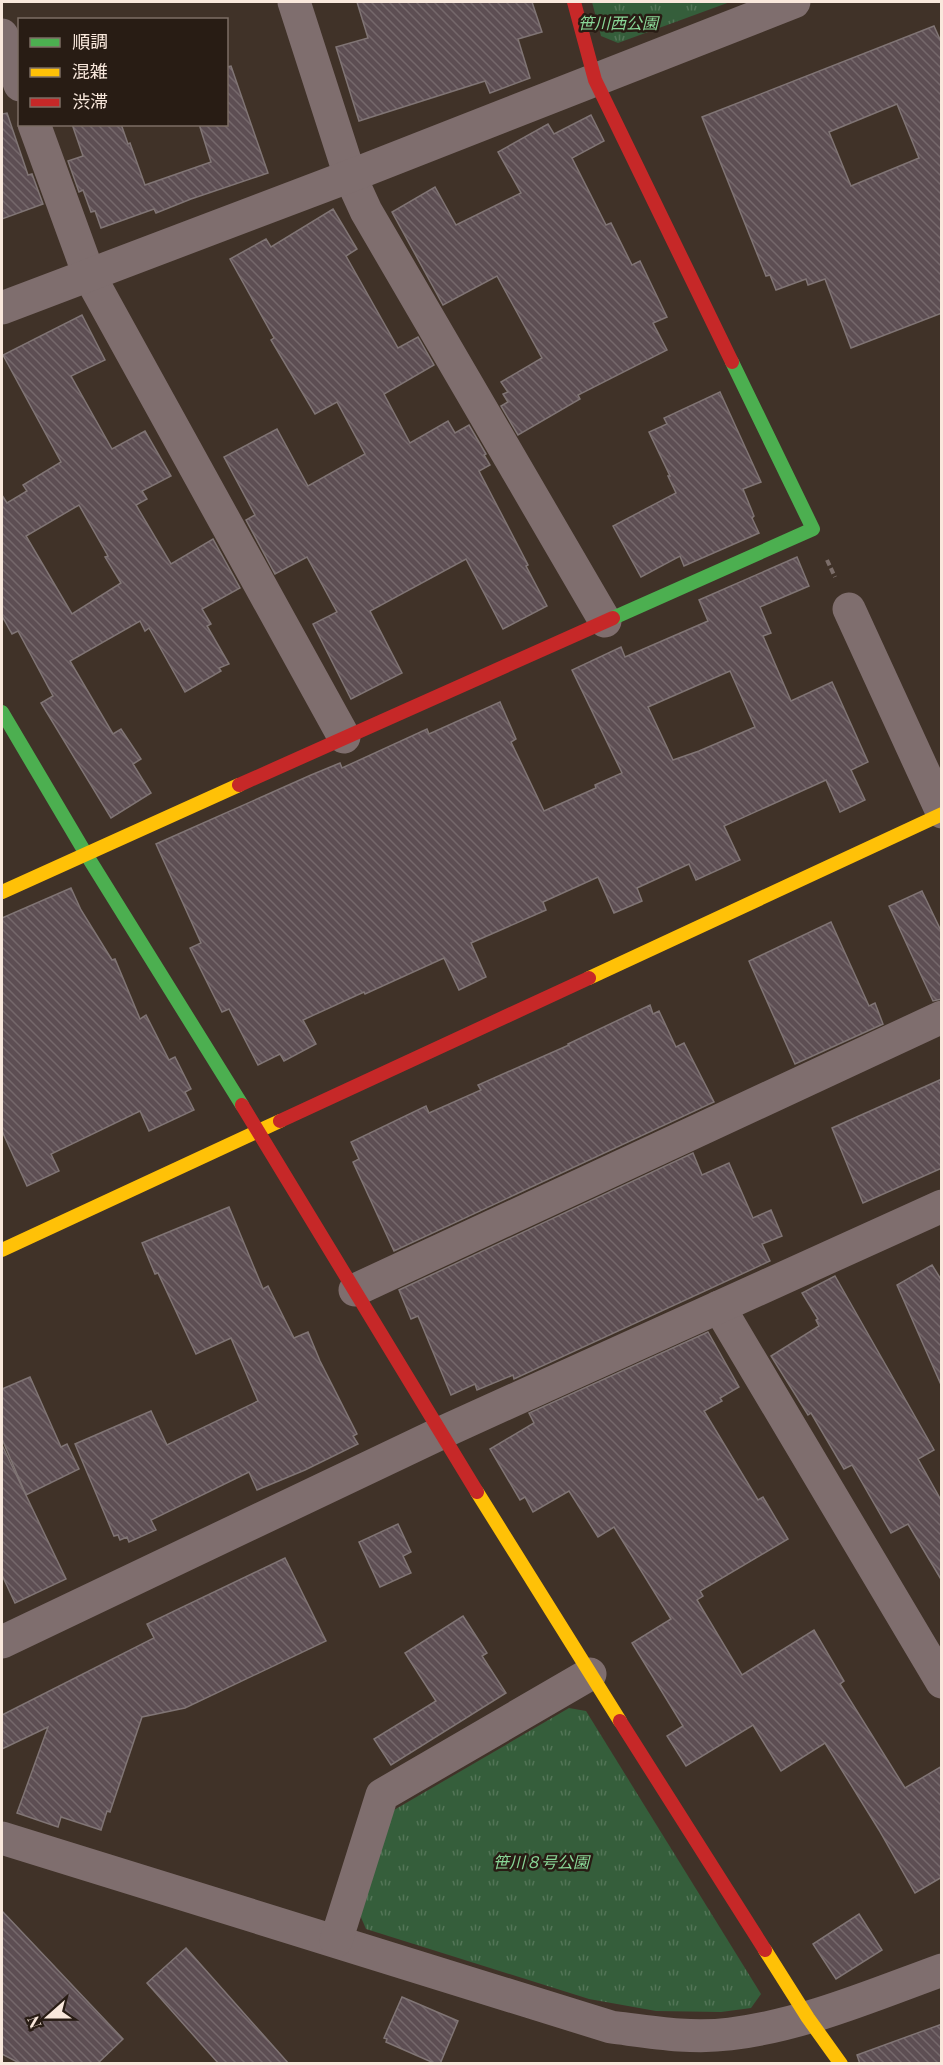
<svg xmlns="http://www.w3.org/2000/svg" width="943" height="2065" font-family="'Playfair Display','Noto Sans JP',serif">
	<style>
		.park { fill: url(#park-tufts) }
		.building { fill: url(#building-back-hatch); stroke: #807575; stroke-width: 1.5; fill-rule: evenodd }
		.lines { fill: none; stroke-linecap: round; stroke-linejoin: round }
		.path { stroke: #7b6d69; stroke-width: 4; stroke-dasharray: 6 3; stroke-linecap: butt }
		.street { stroke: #7f6e6e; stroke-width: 33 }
		.fast { stroke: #4caf50; stroke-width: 14 }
		.slow { stroke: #ffc107; stroke-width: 14 }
		.jam { stroke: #c62828; stroke-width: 14 }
		.labels { text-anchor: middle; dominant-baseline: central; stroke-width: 5; stroke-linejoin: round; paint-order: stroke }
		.park-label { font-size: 16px; font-style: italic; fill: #89d797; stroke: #281c14 }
	</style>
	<defs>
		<pattern id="park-tufts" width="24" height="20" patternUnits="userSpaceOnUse" patternTransform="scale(1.5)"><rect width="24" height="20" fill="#355e3b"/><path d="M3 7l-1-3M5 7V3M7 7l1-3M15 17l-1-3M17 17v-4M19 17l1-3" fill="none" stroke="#537557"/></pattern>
		<pattern id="building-back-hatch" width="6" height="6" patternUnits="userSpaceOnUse" patternTransform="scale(1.5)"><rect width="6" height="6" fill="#5d4e53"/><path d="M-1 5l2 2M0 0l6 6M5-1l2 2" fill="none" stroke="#75686b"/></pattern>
	</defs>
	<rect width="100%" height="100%" fill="#403228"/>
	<g class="park">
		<polygon points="592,2 730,2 618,43 601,36"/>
		<polygon points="569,1708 586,1711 761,1994 751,2008 721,2012 656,2011 589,1999 366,1929 360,1915 394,1810"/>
	</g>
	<g class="building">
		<polygon points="357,2 532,2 542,32 518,39 530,78 490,93 485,81 359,121 336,47 368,38"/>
		<path d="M934,26l8,18v269l-91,35 -26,-69 -17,6 -2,-6 -30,11 -6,-15 -4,1 -64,-159zM897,104l22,54 -68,28 -22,-54z"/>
		<polygon points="231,66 268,173 191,199 156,213 154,209 101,228 95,211 91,212 83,190 79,192 68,161 83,156 72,124 121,124 128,144 130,143 145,185 211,162 199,124 226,124 226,67"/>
		<polygon points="7,113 28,175 32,174 43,204 2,219 2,114"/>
		<polygon points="591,115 604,141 572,158 606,225 611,223 632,265 640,261 667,317 653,323 667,350 578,395 580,399 518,435 501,406 508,402 503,394 508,392 501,382 542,358 497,276 443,305 392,212 435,187 456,225 521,193 498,152 548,124 554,134"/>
		<polygon points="333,209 357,249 346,256 398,348 418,337 434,365 384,394 410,443 448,421 455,433 469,425 486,454 484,455 490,465 479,471 528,565 526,566 547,606 503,629 466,559 370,611 402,673 351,699 313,624 337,612 307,557 275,574 246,520 255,515 224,457 277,429 308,486 365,454 337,402 315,414 271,340 274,338 230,259 266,239 271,247"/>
		<path d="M82,315l23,45 -34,16 41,73 33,-18 26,45 -29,15 5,8 -11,6 35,59 42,-25 27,49 -38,21 9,15 -4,2 22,38 -10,4 2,3 -36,21 -36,-64 -4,3 -5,-10 -70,40 43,73 8,-5 20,30 -8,5 18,29 -40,25 -70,-115 12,-7 -35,-65 -6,3 -10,-18v-121l5,8 20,-12 -4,-6 38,-23 -58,-107zM79,505l29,51 -3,1 16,26 -49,31 -46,-78z"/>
		<polygon points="720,392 761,482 743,489 754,516 752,518 759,533 684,566 680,556 641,577 613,526 676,493 668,476 670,476 649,432 667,424 664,418"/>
		<path d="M797,557l12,29 -49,21 11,26 -8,3 28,65 41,-19 1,2 35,78 -17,8 14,30 -25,12 -14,-32 -102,46 16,34 -44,20 -7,-16 -52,24 5,13 -28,12 -16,-36 -55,25 3,8 -75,33 15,34 -27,13 -15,-32 -79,36 -1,-2 -61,28 13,24 -32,17 -4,-7 -22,11 -29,-56 -7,3 -32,-64 11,-5 -45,-99 155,-69 29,-12 2,5 85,-39 2,5 71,-32 16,37 -5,3 33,69 52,-23 -1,-3 27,-12 -50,-103 49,-23 4,10 83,-36 -9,-21zM730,671l25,56 -56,24 -26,9 -25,-53z"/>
		<polygon points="71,888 81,910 112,960 115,959 140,1019 146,1015 169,1060 175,1057 191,1089 185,1092 194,1110 149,1131 140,1111 51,1154 59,1171 27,1186 2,1131 2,918"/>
		<polygon points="922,891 942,933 942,999 933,1001 889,906"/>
		<polygon points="831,922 869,1006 875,1003 883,1024 795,1064 749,961"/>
		<polygon points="650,1005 653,1014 659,1011 676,1047 684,1043 714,1102 394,1251 353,1162 359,1159 351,1142 426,1106 429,1113 481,1090 478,1085 569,1045 568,1044"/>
		<polygon points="942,1079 942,1168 863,1203 832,1128"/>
		<polygon points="693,1153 702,1175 729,1163 753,1218 771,1210 782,1236 762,1244 770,1261 514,1379 513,1375 477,1390 475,1384 451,1395 418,1316 411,1319 399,1290"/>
		<polygon points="229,1207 263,1289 268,1286 294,1338 308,1332 320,1361 357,1434 353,1436 358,1444 305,1470 257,1490 249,1472 151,1520 156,1530 129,1542 127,1537 120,1540 118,1535 114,1536 75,1444 151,1411 167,1445 258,1401 231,1338 196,1354 158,1273 155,1274 142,1243"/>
		<polygon points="932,1265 942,1281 942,1387 897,1285"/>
		<polygon points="835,1276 934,1450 918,1459 942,1502 942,1581 908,1524 891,1533 852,1465 844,1469 811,1413 808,1415 771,1356 819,1326 816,1320 818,1319 802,1293"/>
		<polygon points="708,1332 739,1387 720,1398 722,1401 704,1411 758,1500 763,1497 788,1539 700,1591 703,1596 697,1600 742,1675 814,1630 844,1681 840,1684 905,1788 942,1766 942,1877 915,1893 879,1830 825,1743 781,1771 753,1725 686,1766 667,1736 683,1726 632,1643 671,1619 614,1527 598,1537 569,1491 533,1512 525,1497 520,1500 490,1449 534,1423 529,1413"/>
		<polygon points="30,1377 61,1447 67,1444 79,1469 26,1495 2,1439 2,1389"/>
		<polygon points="2,1445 66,1579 15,1603 2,1575"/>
		<polygon points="398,1524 411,1552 403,1556 411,1573 380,1587 359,1542"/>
		<polygon points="285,1558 326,1641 185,1708 142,1717 110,1812 107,1811 101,1830 61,1817 58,1827 17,1813 48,1727 2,1749 2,1715 154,1638 147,1624"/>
		<polygon points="463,1616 487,1653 482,1656 506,1693 391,1765 374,1739 436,1701 405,1653"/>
		<polygon points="2,1911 123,2039 97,2064 21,2064 2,2054"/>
		<polygon points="859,1914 882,1950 836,1979 813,1944"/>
		<polygon points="186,1948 289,2064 219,2064 147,1983"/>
		<polygon points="402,1997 458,2021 440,2064 436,2064 386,2042 387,2039 384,2038"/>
		<polygon points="942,2024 942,2064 860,2064 857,2055"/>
	</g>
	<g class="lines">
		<polyline class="path" points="827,560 835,577"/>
		<g class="street">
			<polyline points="294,2 350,176 366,211 605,621"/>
			<polyline points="2,35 20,85"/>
			<polyline points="34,124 89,275 344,737"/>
			<polyline points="2,308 350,176 794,2"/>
			<polyline points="849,609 942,812"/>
			<polyline points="355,1290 942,1017"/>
			<polyline points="719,1307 942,1682"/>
			<polyline points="2,1642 441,1433 942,1206"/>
			<path d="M2,1838l609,189c40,5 79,12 119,7 74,-9 143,-39 212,-64"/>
			<polyline points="336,1941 382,1795 590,1674"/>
		</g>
		<g class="fast">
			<polyline points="613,618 813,529 732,362"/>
			<polyline points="2,712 86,854 242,1105"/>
		</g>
		<g class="slow">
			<polyline points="2,892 239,785"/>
			<polyline points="589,978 942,814"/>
			<polyline points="2,1250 280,1121"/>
			<polyline points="477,1492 620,1721"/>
			<polyline points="765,1950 808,2018 841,2064"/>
		</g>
		<g class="jam">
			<polyline points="574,2 595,80 732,362"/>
			<polyline points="239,785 613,618"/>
			<polyline points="242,1105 477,1492"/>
			<polyline points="280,1121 589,978"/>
			<polyline points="620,1721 765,1950"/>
		</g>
	</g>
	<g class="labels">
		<g class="park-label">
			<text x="618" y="22">笹川西公園</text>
			<text x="541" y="1861">笹川８号公園</text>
		</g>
	</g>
	<rect width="943" height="2065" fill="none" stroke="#f9e8dc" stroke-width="6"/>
	<rect x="18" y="18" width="210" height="108" fill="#281c14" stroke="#7c6e64" stroke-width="1.5"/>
	<rect x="30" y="38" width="30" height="9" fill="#4caf50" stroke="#7c6e64" stroke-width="1.5"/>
	<text x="72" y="48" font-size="18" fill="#f9e8dc">順調</text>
	<rect x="30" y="68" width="30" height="9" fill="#ffc107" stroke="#7c6e64" stroke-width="1.5"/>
	<text x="72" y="78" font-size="18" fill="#f9e8dc">混雑</text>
	<rect x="30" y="98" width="30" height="9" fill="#c62828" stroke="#7c6e64" stroke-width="1.5"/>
	<text x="72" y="108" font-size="18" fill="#f9e8dc">渋滞</text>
	<g transform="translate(48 2017) rotate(249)" stroke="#281c14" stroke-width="4.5" paint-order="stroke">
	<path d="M0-4.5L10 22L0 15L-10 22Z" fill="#f9e8dc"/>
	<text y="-9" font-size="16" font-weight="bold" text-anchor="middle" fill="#f9e8dc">N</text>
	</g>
</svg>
